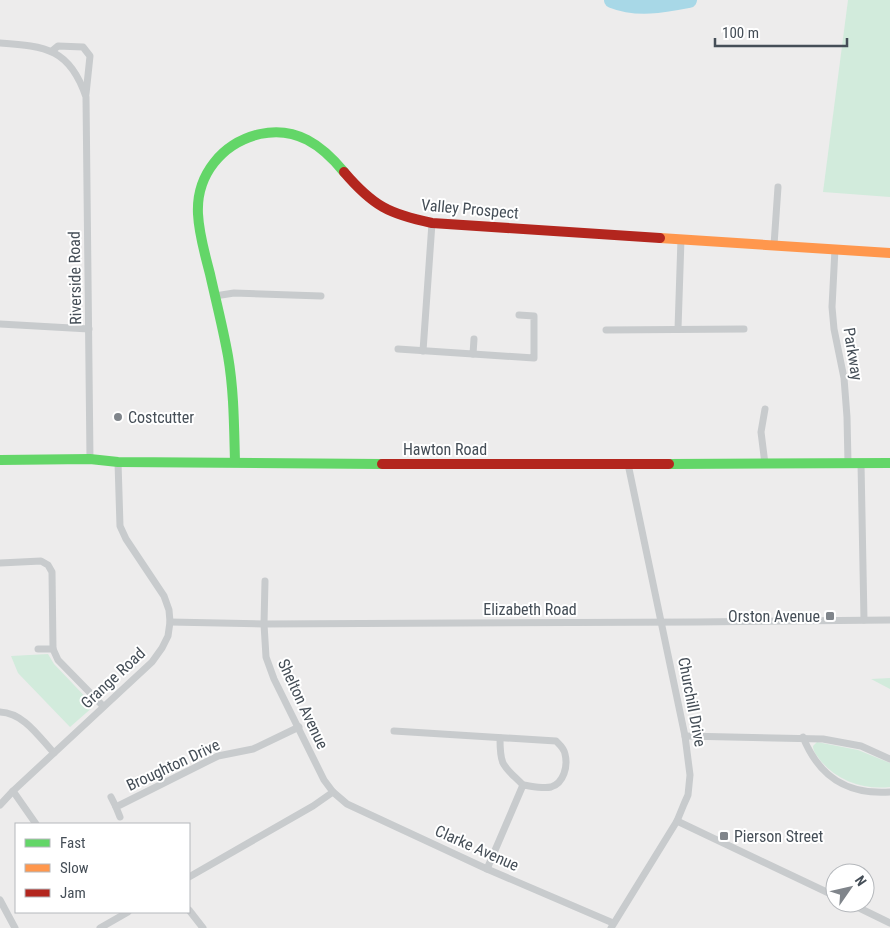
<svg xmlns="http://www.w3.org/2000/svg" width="890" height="928" font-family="'Roboto Condensed',sans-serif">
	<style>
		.green { fill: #d2ebdc }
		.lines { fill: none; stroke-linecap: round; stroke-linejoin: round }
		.river { stroke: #a8d8e7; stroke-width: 16 }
		.street { stroke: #c8cbcd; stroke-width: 7 }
		.fast { stroke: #63d668; stroke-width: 10 }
		.slow { stroke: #ff974d; stroke-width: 10 }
		.jam { stroke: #b3261e; stroke-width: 10 }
		.poi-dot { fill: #80858b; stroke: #fff; stroke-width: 2 }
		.labels { text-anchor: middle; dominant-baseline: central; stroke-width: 4; stroke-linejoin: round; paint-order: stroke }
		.street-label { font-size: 16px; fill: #454e57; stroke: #fff }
		.poi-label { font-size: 16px; fill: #454e57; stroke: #fff; text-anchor: start }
	</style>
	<rect width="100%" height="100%" fill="#edecec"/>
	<g class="green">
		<polygon points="848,0 890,0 890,197 823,192"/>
		<polygon points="48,654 54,664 94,706 70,727 18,673 11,656"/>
		<polygon points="890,678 890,689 871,679"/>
		<path d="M817,742l41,8 32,13v24c-26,3 -53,-6 -70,-27 -3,-5 -7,-8 -7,-14z"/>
	</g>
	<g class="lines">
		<path class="river" d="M612,0c25,10 51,5 77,0"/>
		<g class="street">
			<path d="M0,43c46,3 70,6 86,54l4,362"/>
			<polyline points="52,51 58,46 83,47 90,56 86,94"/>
			<polyline points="774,245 778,187"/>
			<polyline points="835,249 832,307 834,329 844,378 847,417 848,463"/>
			<polyline points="215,296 234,293 321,296"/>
			<polyline points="0,324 89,329"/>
			<polyline points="678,329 681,239"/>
			<polyline points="606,330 744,329"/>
			<polyline points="398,349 473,354 474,339"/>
			<polyline points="423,351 432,223"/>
			<polyline points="473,354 534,358 534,316 519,315"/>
			<polyline points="861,463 864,620"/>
			<polyline points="765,464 761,432 765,409"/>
			<polyline points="0,563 41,561 48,565 52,572 53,649 58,660 103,706"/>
			<polyline points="265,581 264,624 266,657 274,679 324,780 333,792 347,804 487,869 613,923"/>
			<polyline points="170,622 264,624 697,622 890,620"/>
			<polyline points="38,649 53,649"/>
			<path d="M0,712c24,1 39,25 54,41"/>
			<path d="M394,731l162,10c4,4 8,7 9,13 3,12 -1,29 -14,33 -8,2 -20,-1 -28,-2l-36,84"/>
			<polyline points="685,736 823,739 861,746 890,759"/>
			<path d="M803,737c16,40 44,58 87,55"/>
			<path d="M500,738c0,29 3,27 23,47"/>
			<polyline points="13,791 36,824"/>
			<polyline points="111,797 116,807"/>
			<polyline points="0,805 13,791 152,662 162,648 168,636 170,622 169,610 164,596 126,539 120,526 118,462"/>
			<polyline points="120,817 116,807 218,756 253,749 299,727"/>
			<polyline points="677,821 835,896"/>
			<polyline points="189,877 313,806 333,792"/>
			<polyline points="0,900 15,928"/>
			<polyline points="849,903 890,923"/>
			<polyline points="189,910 203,928"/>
			<polyline points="100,928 128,912"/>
			<polyline points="611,928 677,821 684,804 688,795 690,775 685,736 628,464"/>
		</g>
		<g class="fast">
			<polyline points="0,460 90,459 118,462 382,464"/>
			<path d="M235,462c-1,-36 -1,-71 -7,-106 -5,-28 -12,-55 -18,-82 -5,-20 -11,-39 -12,-60 -2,-39 24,-71 62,-80 36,-8 62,11 84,38"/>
			<polyline points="669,464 890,463"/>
		</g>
		<polyline class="slow" points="660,238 890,253"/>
		<g class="jam">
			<path d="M344,172c29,34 45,42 88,51l228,15"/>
			<polyline points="382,464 669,464"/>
		</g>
	</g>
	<g class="poi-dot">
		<circle cx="118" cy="417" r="5"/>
		<rect x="825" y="611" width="10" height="10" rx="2.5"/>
		<rect x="719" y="831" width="10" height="10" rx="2.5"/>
	</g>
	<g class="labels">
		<g class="street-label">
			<text transform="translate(470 209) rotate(5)">Valley Prospect</text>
			<text transform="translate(75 278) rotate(-91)">Riverside Road</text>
			<text transform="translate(853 354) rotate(81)">Parkway</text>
			<text x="445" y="449">Hawton Road</text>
			<text x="530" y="609">Elizabeth Road</text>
			<text transform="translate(113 678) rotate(-43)">Grange Road</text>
			<text transform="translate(692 702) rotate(79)">Churchill Drive</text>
			<text transform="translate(303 704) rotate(65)">Shelton Avenue</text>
			<text transform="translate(173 765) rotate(-25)">Broughton Drive</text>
			<text transform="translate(477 848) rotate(24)">Clarke Avenue</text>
		</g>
		<g class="poi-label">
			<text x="128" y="417">Costcutter</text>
			<text x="820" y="616" text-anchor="end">Orston Avenue</text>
			<text x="734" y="836">Pierson Street</text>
		</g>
	</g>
	<rect x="15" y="823" width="175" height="90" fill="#ffffff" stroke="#b5b8bc"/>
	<rect x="25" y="839" width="25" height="8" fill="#63d668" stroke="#b5b8bc"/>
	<text x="60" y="848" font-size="15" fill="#454e57">Fast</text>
	<rect x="25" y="864" width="25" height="8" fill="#ff974d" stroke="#b5b8bc"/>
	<text x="60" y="873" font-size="15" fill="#454e57">Slow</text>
	<rect x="25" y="889" width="25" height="8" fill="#b3261e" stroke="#b5b8bc"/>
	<text x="60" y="898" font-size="15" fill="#454e57">Jam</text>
	<g transform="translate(850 888) rotate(56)"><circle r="24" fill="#ffffff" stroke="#b5b8bc"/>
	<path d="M0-4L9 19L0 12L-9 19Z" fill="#80858b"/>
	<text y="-8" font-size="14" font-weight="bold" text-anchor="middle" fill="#454e57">N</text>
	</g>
	<path d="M715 38v8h132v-8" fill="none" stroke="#454e57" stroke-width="2.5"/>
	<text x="722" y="38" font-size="15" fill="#454e57" stroke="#ffffff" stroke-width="4" paint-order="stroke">100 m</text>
</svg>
